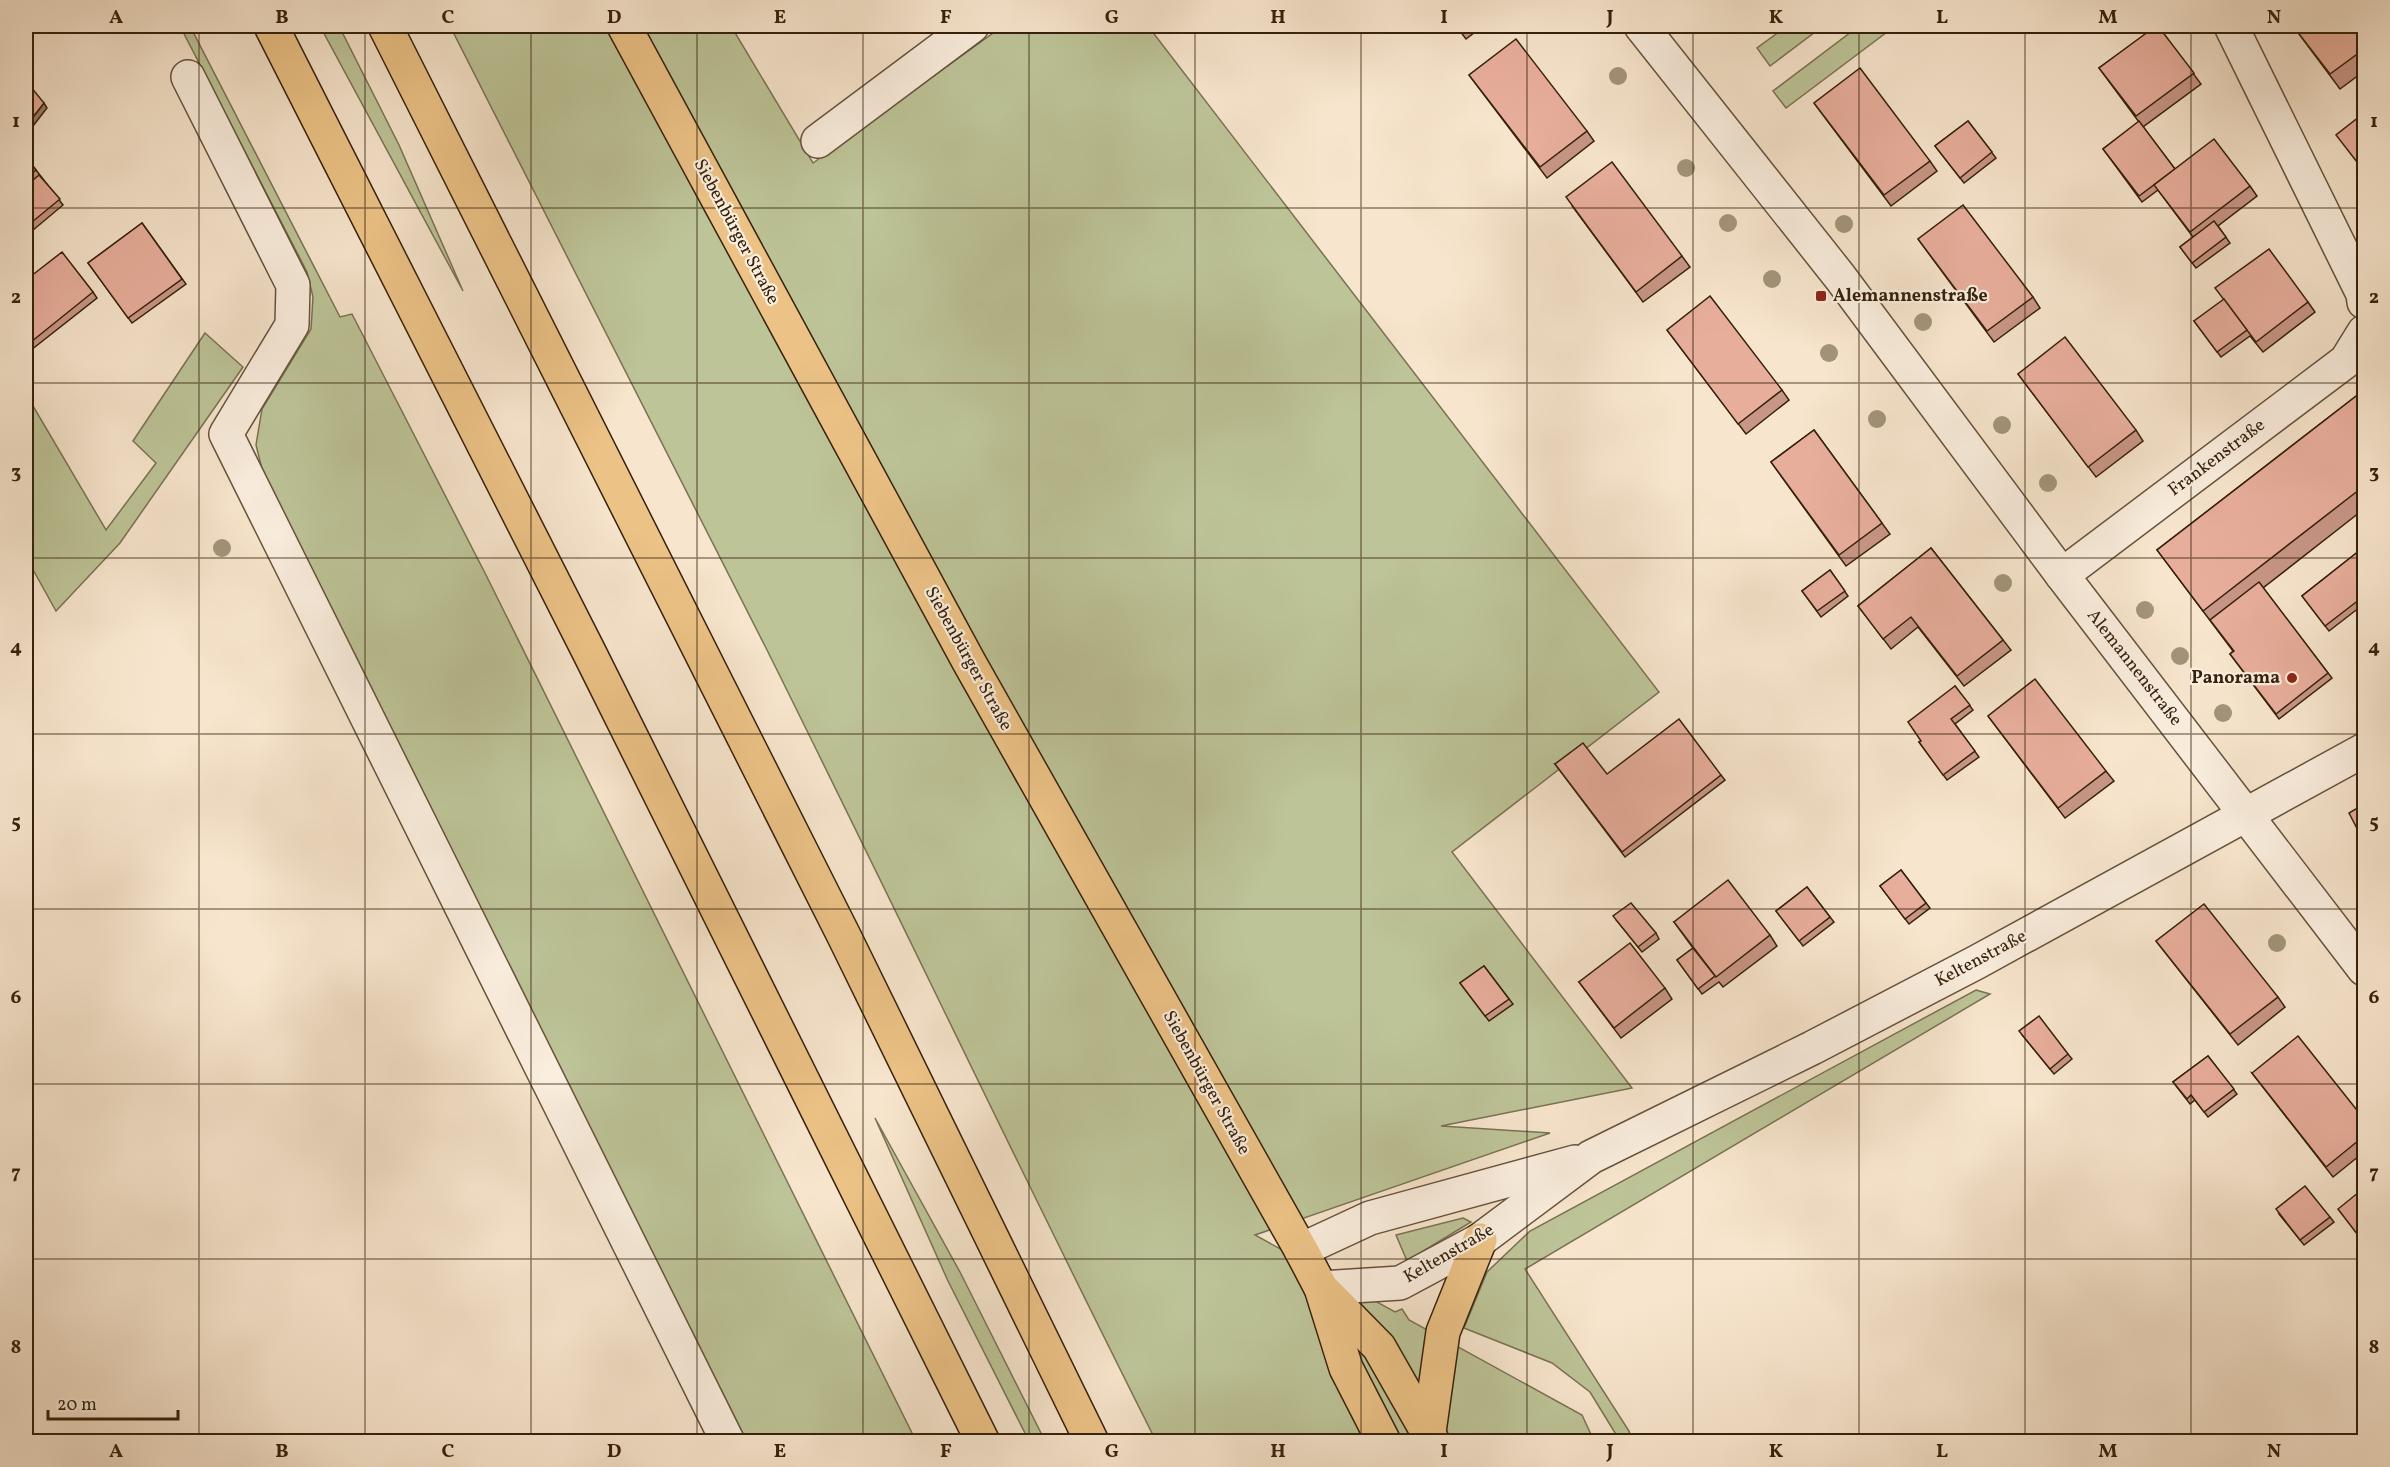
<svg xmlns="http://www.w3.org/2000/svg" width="2390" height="1467" font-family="Vollkorn,serif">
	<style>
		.green { fill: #bdc498; stroke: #797252; stroke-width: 1.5 }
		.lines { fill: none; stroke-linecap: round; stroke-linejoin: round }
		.minor-casing { stroke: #66523c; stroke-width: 36 }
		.major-casing { stroke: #35210b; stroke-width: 36 }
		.highway-casing { stroke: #35210b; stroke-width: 36 }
		.minor { stroke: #faeede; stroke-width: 33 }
		.major { stroke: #ecc286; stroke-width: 33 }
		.highway { stroke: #ecc286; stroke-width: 33 }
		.tree { fill: #a39479 }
		.wall { fill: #c89686; stroke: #35210b; stroke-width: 1.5 }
		.shaded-wall { fill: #a27a6d; stroke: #35210b; stroke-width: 1.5 }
		.building { fill: #e8ae9c; stroke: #35210b; stroke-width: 1.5 }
		.grid { fill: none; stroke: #35210b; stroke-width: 1.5; stroke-opacity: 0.55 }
		.poi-dot { fill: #8f2418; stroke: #faeede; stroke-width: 2 }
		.labels { text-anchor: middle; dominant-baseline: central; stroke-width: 4.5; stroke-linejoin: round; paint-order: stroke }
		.street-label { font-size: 18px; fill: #35210b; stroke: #faeede }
		.poi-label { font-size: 18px; font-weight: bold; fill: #35210b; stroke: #faeede; text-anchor: start }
		.neatline { fill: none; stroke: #35210b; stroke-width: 2 }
		.grid-label { font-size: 20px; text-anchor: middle; font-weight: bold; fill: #35210b }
	</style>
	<rect width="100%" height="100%" fill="#f7e5cd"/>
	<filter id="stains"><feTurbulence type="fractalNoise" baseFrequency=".00333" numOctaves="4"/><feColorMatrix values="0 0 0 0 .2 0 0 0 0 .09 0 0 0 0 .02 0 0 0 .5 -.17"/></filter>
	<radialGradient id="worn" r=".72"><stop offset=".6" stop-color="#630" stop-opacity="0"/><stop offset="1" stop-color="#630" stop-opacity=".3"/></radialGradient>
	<g class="green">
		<polygon points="180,26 190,26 340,317 352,314 486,575 916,1441 745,1441 267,489 256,445 262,409 311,329 313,297 307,272"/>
		<polygon points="320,26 339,26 399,145 463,291"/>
		<path d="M450,26h281l82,137 190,-137h145l511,666 -207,160 180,236 -191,38 109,7 -295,102 140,77 7,-3 7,11 173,95 12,26h-438c-132,-262 -258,-528 -389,-791 -105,-209 -212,-416 -317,-624z"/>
		<polygon points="1787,26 1823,26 1770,66 1757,48"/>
		<polygon points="1859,26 1895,26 1786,108 1773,91"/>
		<polygon points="205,333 243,367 120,543 56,611 26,557 26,394 106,530 156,463 133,441"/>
		<polygon points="1976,990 1990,994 1525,1269 1629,1431 1632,1441 1620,1441 1590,1392 1552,1363 1464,1328 1487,1272 1530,1231"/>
		<polygon points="875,1118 960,1272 1045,1441 1029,1441 948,1281"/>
		<polygon points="1463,1218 1471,1222 1407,1261 1396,1235"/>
	</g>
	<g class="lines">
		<g class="minor-casing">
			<g id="minor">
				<polyline points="1641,26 1840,277 2062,575 2364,969"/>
				<polyline points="2231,26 2363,294 2364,302"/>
				<polyline points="188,77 293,285 292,325 226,434 728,1442"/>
				<polyline points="818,141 972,26"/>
				<polyline points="2062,575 2346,361 2364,332"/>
				<polyline points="1301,1250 1370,1218 1575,1162"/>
				<polyline points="1321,1288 1400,1283 1480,1240 1591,1157 1812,1048 1977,962 2364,750"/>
			</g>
		</g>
		<g class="major-casing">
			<g id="major">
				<polyline points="624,26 969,662 1301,1250 1321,1288 1346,1368 1384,1442"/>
				<polyline points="1326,1293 1379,1347 1432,1440"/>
				<polyline points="1429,1432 1443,1332 1480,1240"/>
			</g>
		</g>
		<g class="highway-casing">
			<g id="highway">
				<polyline points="271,26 589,652 983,1442"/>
				<polyline points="385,26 844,936 1092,1442"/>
			</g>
		</g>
		<use href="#minor" class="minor"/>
		<use href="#major" class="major"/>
		<use href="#highway" class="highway"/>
	</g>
	<g class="tree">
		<circle cx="1618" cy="76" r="9"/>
		<circle cx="1686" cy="168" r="9"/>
		<circle cx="1728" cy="223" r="9"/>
		<circle cx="1844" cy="224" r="9"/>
		<circle cx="1772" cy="279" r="9"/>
		<circle cx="1923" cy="322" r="9"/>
		<circle cx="1829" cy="353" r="9"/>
		<circle cx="1877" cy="419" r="9"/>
		<circle cx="2002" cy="425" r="9"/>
		<circle cx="2048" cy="483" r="9"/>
		<circle cx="222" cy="548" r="9"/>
		<circle cx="2003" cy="583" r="9"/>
		<circle cx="2145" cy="610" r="9"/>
		<circle cx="2180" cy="656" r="9"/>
		<circle cx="2223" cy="713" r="9"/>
		<circle cx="2277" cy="943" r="9"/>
	</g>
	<g class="wall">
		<polygon points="1456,26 1483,26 1466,39"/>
		<polygon points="2060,26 2070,26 2064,30"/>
		<polygon points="2158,26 2201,84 2143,127 2175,169 2250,186 2257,196 2218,226 2230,243 2196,268 2180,247 2193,237 2158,190 2142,202 2103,149 2139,122 2099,68"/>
		<polygon points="2293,26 2364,26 2364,71 2340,89"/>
		<polygon points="1469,75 1587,131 1594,141 1547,178"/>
		<polygon points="1814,103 1930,161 1937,171 1891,206"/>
		<polygon points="1968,121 1996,158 1964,183 1935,146"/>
		<polygon points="26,157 63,205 26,236"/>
		<polygon points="1573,207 1682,256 1690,267 1643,302"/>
		<polygon points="142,223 186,284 132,323 88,263"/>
		<polygon points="1918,239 2033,297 2040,308 1994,342"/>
		<polygon points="26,280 93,292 97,298 26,354"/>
		<polygon points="2308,302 2315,312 2263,352 2250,336 2221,357 2194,321"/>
		<polygon points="1667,330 1782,390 1789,400 1746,434"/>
		<polygon points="2018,374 2136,430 2143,441 2096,477"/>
		<polygon points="2364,390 2364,509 2263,588 2332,678 2279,719 2230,654 2233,651 2157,550"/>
		<polygon points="1814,430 1890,534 1846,566 1771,462"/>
		<polygon points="2364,547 2364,604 2329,631 2302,596"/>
		<polygon points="1931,548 2011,650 1964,686 1918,627 1891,649 1858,606"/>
		<polygon points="1830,570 1848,596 1821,617 1802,591"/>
		<polygon points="1955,686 1973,710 1955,724 1979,757 1947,780 1919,742 1921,741"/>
		<polygon points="1988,716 2106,771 2114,781 2065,818"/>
		<polygon points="1555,764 1607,774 1721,775 1725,780 1625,857"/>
		<polygon points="1901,870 1930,908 1909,924 1880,886"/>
		<polygon points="1807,887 1834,922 1803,946 1776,911"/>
		<polygon points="1617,921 1656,933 1659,939 1642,952"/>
		<polygon points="1674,922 1770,935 1777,946 1723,987 1719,982 1702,994 1677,960 1693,948"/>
		<polygon points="2156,941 2278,997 2285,1007 2238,1045"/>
		<polygon points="1484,966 1513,1004 1489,1021 1460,983"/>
		<polygon points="1579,982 1665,988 1672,999 1621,1038"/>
		<polygon points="2023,1036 2068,1054 2072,1059 2054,1074"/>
		<polygon points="2208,1056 2237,1094 2208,1117 2195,1100 2190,1104 2173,1082"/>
		<polygon points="2252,1073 2364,1119 2364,1152 2333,1177"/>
		<polygon points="2279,1214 2330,1217 2334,1222 2304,1245"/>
	</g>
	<polygon class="shaded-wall" points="44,103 47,108 26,135 26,126"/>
	<g class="building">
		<polygon points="2156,26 2158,26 2194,73 2136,116 2099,68"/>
		<polygon points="2293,26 2364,26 2364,49 2330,74"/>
		<polygon points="1516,39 1587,131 1540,167 1469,75"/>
		<polygon points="1860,68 1930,161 1884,195 1814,103"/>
		<polygon points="26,81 44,103 26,126"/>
		<polygon points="2364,113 2364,171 2336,135"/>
		<polygon points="1968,121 1992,152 1960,178 1935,146"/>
		<polygon points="2139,121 2175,169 2139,196 2103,149"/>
		<polygon points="2214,139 2250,186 2190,232 2154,185"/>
		<polygon points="26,157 36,170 26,178"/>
		<polygon points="1612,162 1682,256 1636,292 1566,197"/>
		<polygon points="39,175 60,199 26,227 26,186"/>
		<polygon points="1963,205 2033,297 1987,331 1918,239"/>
		<polygon points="2214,221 2226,237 2192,263 2180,247"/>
		<polygon points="142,223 182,279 128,318 88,263"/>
		<polygon points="2269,249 2308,302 2256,342 2215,288"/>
		<polygon points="62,252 93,292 26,346 26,280"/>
		<polygon points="1710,296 1782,390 1738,424 1667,330"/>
		<polygon points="2224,299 2247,330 2217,352 2194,321"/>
		<polygon points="2065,337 2136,430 2088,467 2018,374"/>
		<polygon points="2364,390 2364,486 2203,611 2157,550"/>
		<polygon points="1814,430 1882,523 1839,555 1771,462"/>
		<polygon points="2364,547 2364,596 2325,626 2302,596"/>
		<polygon points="1931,548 2003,640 1957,676 1911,617 1883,639 1858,606"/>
		<polygon points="1830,570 1845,591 1817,611 1802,591"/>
		<polygon points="2259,582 2328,673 2276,714 2230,654 2234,651 2210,620"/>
		<polygon points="2035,679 2106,771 2058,808 1988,716"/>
		<polygon points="1955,686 1970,705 1951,719 1975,751 1943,775 1919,742 1921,741 1908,722"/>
		<polygon points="1679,719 1721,775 1622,852 1555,764 1583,743 1607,774"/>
		<polygon points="2364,804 2364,842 2349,813"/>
		<polygon points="1901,870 1926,903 1905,919 1880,886"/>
		<polygon points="1728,880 1770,935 1716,977 1674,922"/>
		<polygon points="1807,887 1830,917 1799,941 1776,911"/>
		<polygon points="1631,903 1656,933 1638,947 1613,916"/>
		<polygon points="2204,904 2278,997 2230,1034 2156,941"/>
		<polygon points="1630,943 1665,988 1614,1028 1579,982"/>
		<polygon points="1693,948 1715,976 1698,989 1677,960"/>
		<polygon points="1484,966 1509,999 1485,1016 1460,983"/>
		<polygon points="2039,1016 2068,1054 2050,1069 2019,1031"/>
		<polygon points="2298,1036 2364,1119 2364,1136 2326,1167 2252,1073"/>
		<polygon points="2208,1056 2234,1089 2204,1112 2191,1095 2187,1099 2173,1082"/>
		<polygon points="2305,1186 2330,1217 2300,1240 2276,1209"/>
		<polygon points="2364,1188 2364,1243 2338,1209"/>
	</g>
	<path class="grid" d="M199,26v1416M365,26v1416M531,26v1416M697,26v1416M863,26v1416M1029,26v1416M1195,26v1416M1361,26v1416M1527,26v1416M1693,26v1416M1859,26v1416M2025,26v1416M2191,26v1416M26,208h2338M26,383h2338M26,558h2338M26,734h2338M26,909h2338M26,1084h2338M26,1259h2338"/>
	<g class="poi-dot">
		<rect x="1815" y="290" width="12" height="12" rx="3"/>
		<circle cx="2292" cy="678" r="6"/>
	</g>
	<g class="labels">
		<g class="street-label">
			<text transform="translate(736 232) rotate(62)">Siebenbürger Straße</text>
			<text transform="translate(2217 458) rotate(-37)">Frankenstraße</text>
			<text transform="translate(968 659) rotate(61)">Siebenbürger Straße</text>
			<text transform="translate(2134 668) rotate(52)">Alemannenstraße</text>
			<text transform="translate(1981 959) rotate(-28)">Keltenstraße</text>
			<text transform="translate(1206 1083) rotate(61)">Siebenbürger Straße</text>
			<text transform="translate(1449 1254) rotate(-30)">Keltenstraße</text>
		</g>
		<g class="poi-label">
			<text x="1833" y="296">Alemannenstraße</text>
			<text x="2280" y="678" text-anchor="end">Panorama</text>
		</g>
	</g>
	<rect width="2390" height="1467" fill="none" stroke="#f7e5cd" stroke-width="66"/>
	<path d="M48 1410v9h130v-9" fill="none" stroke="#35210b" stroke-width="3"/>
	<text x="57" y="1410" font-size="18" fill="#35210b" stroke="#faeede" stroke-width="4.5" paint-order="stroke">20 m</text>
	<rect x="33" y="33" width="2324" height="1401" class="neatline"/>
	<g class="grid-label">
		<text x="116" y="23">A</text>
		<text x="282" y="23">B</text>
		<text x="448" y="23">C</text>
		<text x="614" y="23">D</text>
		<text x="780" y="23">E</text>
		<text x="946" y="23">F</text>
		<text x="1112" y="23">G</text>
		<text x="1278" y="23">H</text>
		<text x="1444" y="23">I</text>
		<text x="1610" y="23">J</text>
		<text x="1776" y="23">K</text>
		<text x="1942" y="23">L</text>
		<text x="2108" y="23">M</text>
		<text x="2274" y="23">N</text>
		<text x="16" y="127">1</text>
		<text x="2374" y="127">1</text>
		<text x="16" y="303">2</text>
		<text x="2374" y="303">2</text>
		<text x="16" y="478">3</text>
		<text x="2374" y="478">3</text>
		<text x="16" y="653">4</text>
		<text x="2374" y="653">4</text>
		<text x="16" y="828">5</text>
		<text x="2374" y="828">5</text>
		<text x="16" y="1003">6</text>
		<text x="2374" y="1003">6</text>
		<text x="16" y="1178">7</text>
		<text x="2374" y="1178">7</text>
		<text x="16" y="1353">8</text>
		<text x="2374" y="1353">8</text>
		<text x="116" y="1457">A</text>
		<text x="282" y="1457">B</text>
		<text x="448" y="1457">C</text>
		<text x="614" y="1457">D</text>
		<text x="780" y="1457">E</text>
		<text x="946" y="1457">F</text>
		<text x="1112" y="1457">G</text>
		<text x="1278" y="1457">H</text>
		<text x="1444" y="1457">I</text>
		<text x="1610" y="1457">J</text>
		<text x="1776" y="1457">K</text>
		<text x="1942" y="1457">L</text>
		<text x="2108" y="1457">M</text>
		<text x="2274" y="1457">N</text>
	</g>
	<rect width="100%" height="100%" filter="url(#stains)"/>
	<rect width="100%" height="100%" fill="url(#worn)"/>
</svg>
